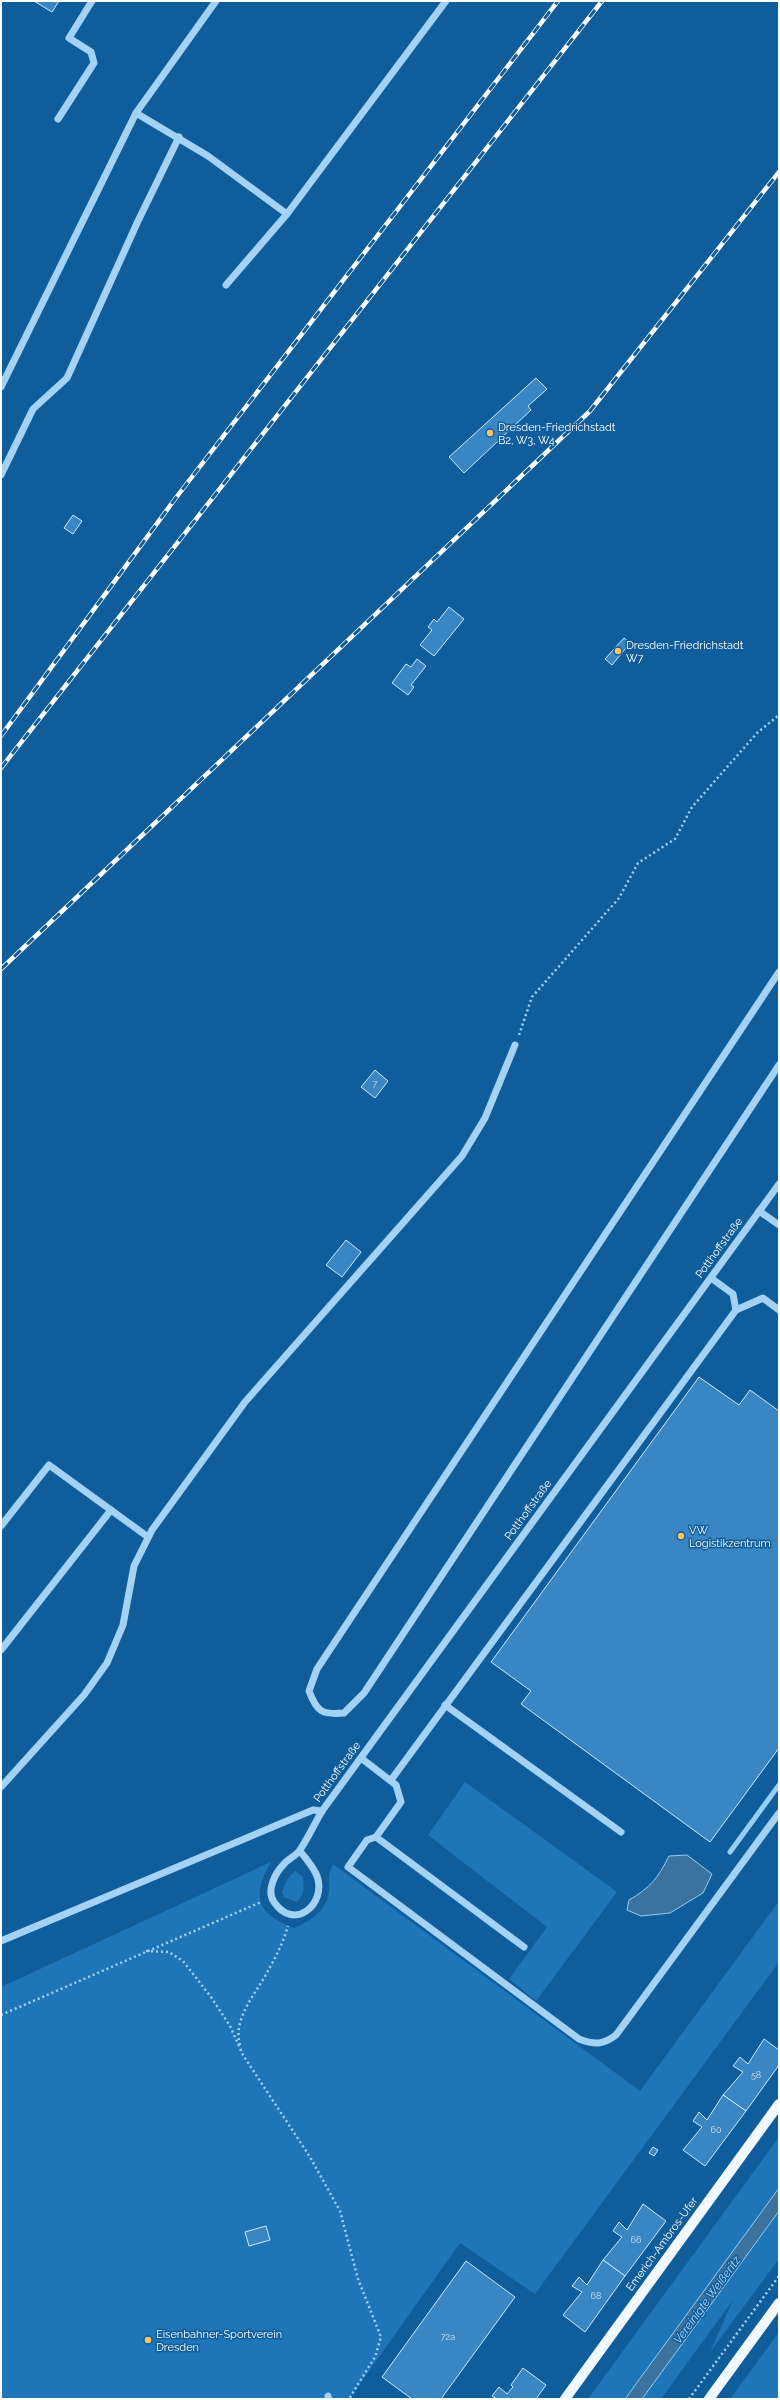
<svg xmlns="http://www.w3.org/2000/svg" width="780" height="2400" font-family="Raleway,sans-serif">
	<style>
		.green { fill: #1e76b8 }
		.water { fill: #3b729e; stroke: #95cff8 }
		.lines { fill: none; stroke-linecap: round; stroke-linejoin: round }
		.stream { stroke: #95cff8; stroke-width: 5 }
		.building { fill: #3986c2; stroke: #cce9fe }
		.path { stroke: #a3d2f5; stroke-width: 2.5; stroke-dasharray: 2 3; stroke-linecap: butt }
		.minor { stroke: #a3d2f5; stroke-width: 7 }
		.major { stroke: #f1f8ff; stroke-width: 10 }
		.rail-casing { stroke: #fff; stroke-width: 4.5 }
		.rail { stroke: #105d9b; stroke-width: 3; stroke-dasharray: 9; stroke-linecap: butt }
		.poi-dot { fill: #ffc167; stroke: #105d9b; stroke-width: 1.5 }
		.labels { text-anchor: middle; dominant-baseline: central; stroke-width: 3; stroke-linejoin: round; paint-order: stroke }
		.number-label { font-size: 9px; fill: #cee1f0 }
		.poi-label { font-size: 11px; fill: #fff; stroke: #105d9b; text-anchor: start }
		.street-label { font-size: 11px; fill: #fff; stroke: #105d9b }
		.water-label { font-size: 12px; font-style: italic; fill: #b0dbfb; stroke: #105d9b }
	</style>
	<rect width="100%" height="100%" fill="#105d9b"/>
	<g class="green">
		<polygon points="465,1782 617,1892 536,2001 509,1979 547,1927 428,1835"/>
		<path d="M271,1862c-19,34 -16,51 23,66 16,-7 33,-17 35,-37 1,-12 -2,-15 4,-27l307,227 139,-190v61l-244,332 -75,-51 -108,152v4h-351v-412z"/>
		<path d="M295,1871l8,6c1,10 2,19 -7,25l-12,-5 -2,-6 6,-13z"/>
		<polygon points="779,2137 779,2188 625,2399 588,2399"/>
		<polygon points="779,2211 779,2259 710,2352 733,2300 661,2399 642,2399"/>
		<polygon points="779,2332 779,2399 730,2399"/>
	</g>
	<g class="water">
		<path d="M687,1855l25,19 -9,19 -33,20 -29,3 -14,-6 2,-10c21,-12 29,-22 40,-44z"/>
		<polygon points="779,2188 779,2211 642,2399 625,2399"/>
	</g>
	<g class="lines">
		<polyline class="stream" points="730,1852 779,1785"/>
	</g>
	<g class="building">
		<polygon points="34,1 59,1 52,12"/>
		<polygon points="536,378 547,389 528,406 531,410 464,473 449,457"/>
		<polygon points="73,515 82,521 73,534 64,528"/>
		<polygon points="449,607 464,619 434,656 420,645 432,630 428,627 434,619 437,622"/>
		<polygon points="624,638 630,643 612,665 605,659"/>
		<polygon points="417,659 426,666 411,685 414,687 408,695 392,683 406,664 411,667"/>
		<polygon points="375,1070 388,1081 375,1098 361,1087"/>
		<polygon points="346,1240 361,1252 342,1277 326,1265"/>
		<polygon points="699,1377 739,1405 750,1390 779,1411 779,1748 710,1842 521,1704 531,1691 491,1662"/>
		<polygon points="764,2039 779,2050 779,2065 746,2111 723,2095 743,2072 733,2066 740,2057 748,2064"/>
		<polygon points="723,2095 746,2111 705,2166 683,2150 702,2127 693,2121 699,2112 707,2120"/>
		<polygon points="653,2147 658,2150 654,2156 649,2153"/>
		<polygon points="643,2204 666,2221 625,2276 603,2260 622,2237 613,2231 619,2222 627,2230"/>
		<polygon points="266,2226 270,2240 249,2246 245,2232"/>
		<polygon points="603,2260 625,2276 585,2332 563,2315 582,2292 572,2286 579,2277 587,2285"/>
		<polygon points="466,2261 515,2297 441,2399 412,2399 382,2377"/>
		<polygon points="523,2368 546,2385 536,2399 497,2399 492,2396 499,2387 507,2394 513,2387 511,2385"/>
	</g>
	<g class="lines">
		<g class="path">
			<polyline points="519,1035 532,997 619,898 638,863 675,839 692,807 757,733 779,715"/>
			<polyline points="146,1951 169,1952 183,1961 211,1997 230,2026 243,2055 310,2157 340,2211 358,2279 381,2337 375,2357 349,2399"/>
			<polyline points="1,2015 261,1902"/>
			<path d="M240,2045c-8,-27 18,-54 29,-76 8,-14 15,-29 19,-43"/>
			<polyline points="689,2399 779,2276"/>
		</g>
		<g class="minor">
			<polyline points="216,1 136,113 208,156 287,214"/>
			<polyline points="58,119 94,63 91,52 69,38 92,1"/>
			<polyline points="226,285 287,214 446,1"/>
			<polyline points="1,387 136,113"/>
			<polyline points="1,475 33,409 67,378 138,221 179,137"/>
			<path d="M779,972l-462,697 -8,22c8,21 13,24 35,22l20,-20 415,-628"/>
			<polyline points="759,1211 779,1225"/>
			<polyline points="736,1310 763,1298 779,1310"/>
			<polyline points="1,1526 49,1465 148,1537"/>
			<polyline points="1,1650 111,1510"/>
			<polyline points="445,1705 621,1832"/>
			<polyline points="361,1758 396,1785 401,1802 376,1837 524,1947"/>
			<polyline points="391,1780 736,1310 733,1294 711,1278"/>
			<polyline points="1,1787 84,1695 107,1663 123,1625 134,1566 152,1530 245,1402 462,1156 485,1118 515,1045"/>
			<path d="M376,1837l-9,3 -19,27 231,172c16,6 24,6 37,-4l163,-222"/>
			<path d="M300,1851c6,8 13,15 17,25 10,28 -23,56 -43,26 -8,-11 1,-29 10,-38 4,-5 12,-8 16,-14 8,-12 15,-27 22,-39l457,-627"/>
			<polyline points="1,1941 313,1810 322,1811"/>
			<polyline points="328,2396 329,2399"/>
		</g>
		<g class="major">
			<polyline points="565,2399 779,2104"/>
			<polyline points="709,2399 779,2303"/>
		</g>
		<g class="rail-casing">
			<g id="rail">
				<polyline points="1,736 175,499 558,1"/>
				<polyline points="1,768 602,1"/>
				<polyline points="1,969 590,411 779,172"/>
			</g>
		</g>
		<use href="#rail" class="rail"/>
	</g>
	<g class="poi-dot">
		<circle cx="490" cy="433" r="4"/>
		<circle cx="618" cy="651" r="4"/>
		<circle cx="681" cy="1536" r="4"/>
		<circle cx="148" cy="2340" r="4"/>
	</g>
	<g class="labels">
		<g class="number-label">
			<text x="375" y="1084">7</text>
			<text x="756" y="2075">58</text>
			<text x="716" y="2130">60</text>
			<text x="636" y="2240">66</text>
			<text x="596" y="2296">68</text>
			<text x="448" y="2337">72a</text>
		</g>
		<g class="poi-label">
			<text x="498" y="427">Dresden-Friedrichstadt<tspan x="498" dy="13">B2, W3, W4</tspan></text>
			<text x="626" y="645">Dresden-Friedrichstadt<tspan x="626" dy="13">W7</tspan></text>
			<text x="689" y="1530">VW<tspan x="689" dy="13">Logistikzentrum</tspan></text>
			<text x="156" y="2334">Eisenbahner-Sportverein<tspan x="156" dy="13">Dresden</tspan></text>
		</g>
		<g class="street-label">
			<text transform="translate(719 1248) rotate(-54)">Potthoffstraße</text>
			<text transform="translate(528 1510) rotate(-54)">Potthoffstraße</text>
			<text transform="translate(337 1772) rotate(-54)">Potthoffstraße</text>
			<text transform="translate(662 2244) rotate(-54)">Emerich-Ambros-Ufer</text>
		</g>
		<g class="water-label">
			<text transform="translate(707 2300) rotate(-54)">Vereinigte Weißeritz</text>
		</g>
	</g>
	<rect width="780" height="2400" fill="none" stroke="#ffffff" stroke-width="4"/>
</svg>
